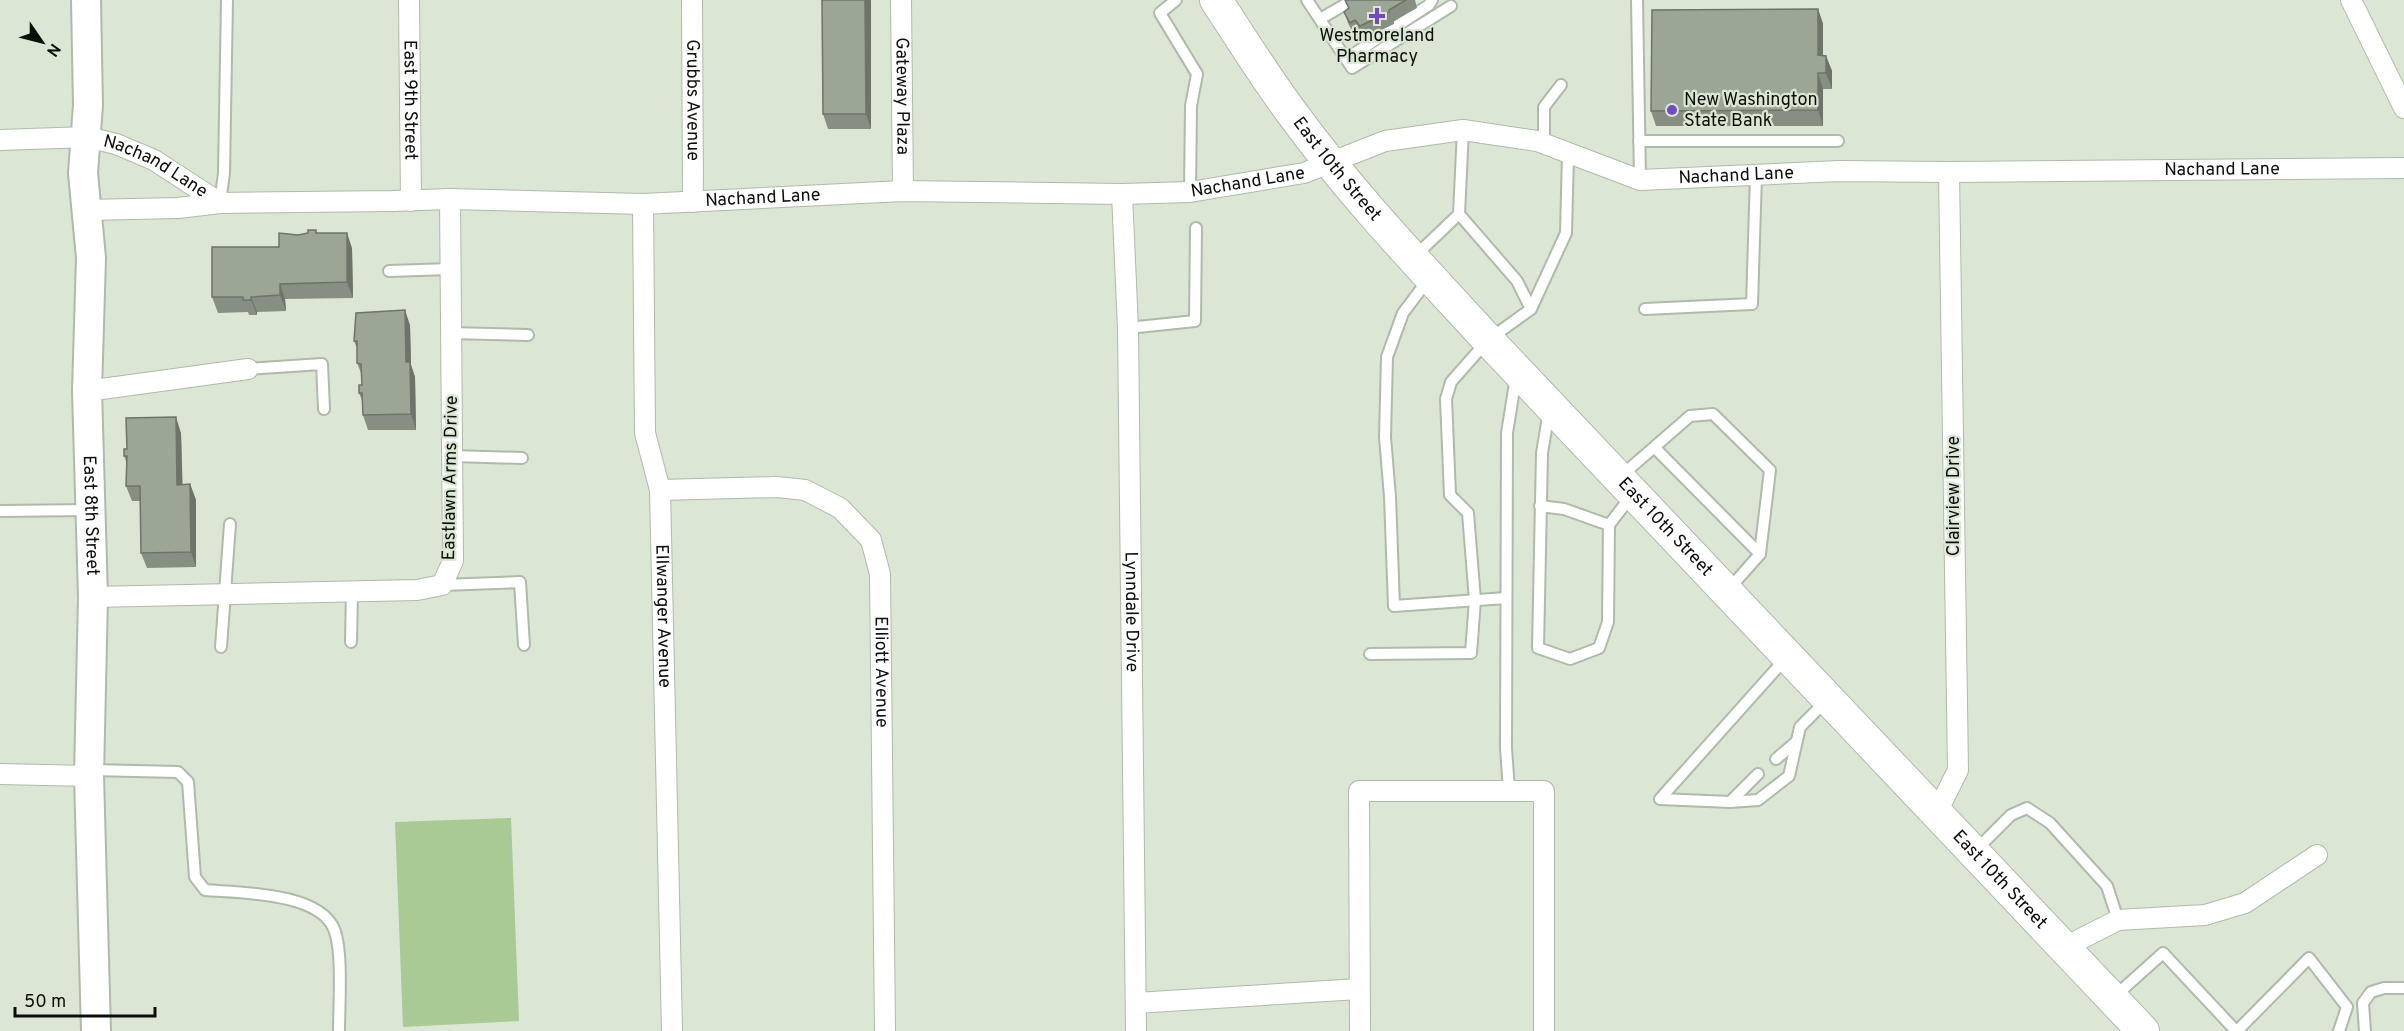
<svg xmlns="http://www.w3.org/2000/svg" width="2404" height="1031" font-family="Overpass,sans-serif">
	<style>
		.green { fill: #a9ca94 }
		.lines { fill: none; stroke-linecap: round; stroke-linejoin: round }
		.lane-casing { stroke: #b0baaa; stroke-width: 14 }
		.street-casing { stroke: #b0baaa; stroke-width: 22 }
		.secondary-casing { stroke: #b0baaa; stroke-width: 32 }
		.primary-casing { stroke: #b0baaa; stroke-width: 34 }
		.lane { stroke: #fff; stroke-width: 10 }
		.street { stroke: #fff; stroke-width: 20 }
		.secondary { stroke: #fff; stroke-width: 28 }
		.primary { stroke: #fff; stroke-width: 32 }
		.wall { fill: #868f81 }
		.shaded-wall { fill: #6d7469 }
		.building { fill: #9ca696; stroke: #6d7469; stroke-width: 1.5 }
		.poi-dot { fill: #724bc4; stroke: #dbe6d5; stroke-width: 2 }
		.labels { text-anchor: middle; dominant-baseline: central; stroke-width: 4.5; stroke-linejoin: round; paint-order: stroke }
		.poi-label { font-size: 18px; fill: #0b0f09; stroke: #dbe6d5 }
		.street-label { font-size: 18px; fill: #0b0f09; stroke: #dbe6d5 }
	</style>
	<rect width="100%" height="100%" fill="#dbe6d5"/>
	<polygon class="green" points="511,818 519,1021 403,1027 395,822"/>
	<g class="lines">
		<g class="lane-casing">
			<g id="lane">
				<polyline points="1176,0 1160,13 1197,74 1191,106 1190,192"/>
				<polyline points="1307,0 1352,68 1451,6"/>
				<polyline points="1637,0 1640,180"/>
				<polyline points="1320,19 1353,0"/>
				<polyline points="1346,59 1429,5 1432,0"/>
				<polyline points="1537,141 1544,135 1544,107 1561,85"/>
				<polyline points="1639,141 1838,141"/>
				<polyline points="220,203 224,173 227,0"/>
				<polyline points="1459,214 1517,281 1531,309"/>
				<polyline points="1414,257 1459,214 1463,130"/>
				<polyline points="389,271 451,269"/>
				<polyline points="1428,280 1403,313 1387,357 1385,437 1390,497 1394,606 1506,598"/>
				<polyline points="1645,309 1752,304 1756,175"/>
				<polyline points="1128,328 1195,321 1196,228"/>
				<polyline points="451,333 528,335"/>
				<polyline points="248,369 322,364 324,409"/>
				<polyline points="1549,411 1542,453 1538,648 1570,659 1599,648 1608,622 1609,525 1632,495"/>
				<polyline points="1655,448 1760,554"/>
				<polyline points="452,456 522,458"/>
				<polyline points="1621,476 1690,416 1713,414 1770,470 1760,554 1729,589"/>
				<polyline points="1540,506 1564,509 1609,525"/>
				<polyline points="0,511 90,510"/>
				<polyline points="442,585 520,582 524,645"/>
				<polyline points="351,642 352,590"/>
				<polyline points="221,647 230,524"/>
				<polyline points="1370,654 1471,653 1475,600 1468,513 1450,495 1446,399 1451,382 1488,340 1531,309 1566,233 1568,154"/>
				<polyline points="1786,658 1660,799 1730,802 1758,800 1789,776 1800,727 1825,702"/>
				<polyline points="1776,759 1796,742"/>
				<path d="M91,770l87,2 10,10 7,95 10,13c34,3 114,2 129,39 9,22 5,76 5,102"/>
				<polyline points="1509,790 1506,748 1507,433 1516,377"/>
				<polyline points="1730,802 1758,774"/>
				<polyline points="1975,851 2011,815 2027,808 2050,823 2107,886 2118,920"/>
				<polyline points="2114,997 2163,953 2236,1031"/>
				<polyline points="2237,1031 2309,958 2347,1007 2339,1031"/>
				<polyline points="2365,1031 2363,1003 2371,992 2384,988 2404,988"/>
			</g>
		</g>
		<g class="street-casing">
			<g id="street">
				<path id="s1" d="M409,0l2,201"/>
				<path id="s2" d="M692,0l1,202"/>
				<path id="s3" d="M901,0l2,191"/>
				<polyline points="2351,0 2404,108"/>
				<path id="s4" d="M0,140l87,-3 29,7 38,16 66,43 172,-2 58,-2 193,5 260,-13 219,3 68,-2 114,-19 81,-32 78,-11 74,11 103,39 199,-9 110,1 455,-4"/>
				<path id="s5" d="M1122,194l6,134 8,703"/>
				<path id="s6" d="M643,204l2,229 15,57 12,541"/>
				<polyline points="87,210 178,208 220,203"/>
				<polyline points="87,391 248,369"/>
				<path id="s7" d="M660,490l117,-3 28,3 35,18 31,32 9,34 5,457"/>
				<polyline points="93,597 417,590 442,585 453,561 450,199"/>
				<polyline points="0,774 89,776"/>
				<polyline points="1936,814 1958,770 1949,172"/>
				<polyline points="2063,948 2118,920 2205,915 2245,903 2317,855"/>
				<polyline points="1136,1003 1359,989"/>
				<polyline points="1360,1031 1359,791 1544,791 1544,1031"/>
			</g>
		</g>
		<g class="secondary-casing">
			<g id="secondary">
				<path id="s8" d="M86,0l2,105 -5,68 8,85 -4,133 6,206 -4,179 7,255"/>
			</g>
		</g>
		<g class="primary-casing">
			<g id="primary">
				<path id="s9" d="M1216,0c25,38 49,77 76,113 59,81 129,154 196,227l655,691"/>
			</g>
		</g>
		<use href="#lane" class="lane"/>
		<use href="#street" class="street"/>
		<use href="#secondary" class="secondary"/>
		<use href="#primary" class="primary"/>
	</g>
	<g class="wall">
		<polygon points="871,0 871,129 828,129 823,114"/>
		<polygon points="1345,0 1415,0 1417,8 1394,21 1394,24 1365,38 1360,32 1354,35 1348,23 1344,12 1348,8"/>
		<polygon points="1818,9 1823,24 1823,55 1826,56 1832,71 1832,89 1823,89 1823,126 1656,126 1651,111"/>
		<polygon points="316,230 317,233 352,248 353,298 285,299 286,311 257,312 257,315 249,315 248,312 218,313 212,297 298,235 308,233"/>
		<polygon points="410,325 411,365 415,377 416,430 368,430 363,415 362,400 359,393 362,385 362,375 357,363 357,348 354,341"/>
		<polygon points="181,433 182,484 190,484 196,500 196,567 147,568 141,553 141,501 132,501 126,486 127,464 124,456 127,449"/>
	</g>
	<g class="shaded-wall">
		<polygon points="865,0 871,0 871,129 866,114"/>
		<polygon points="1818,9 1823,24 1823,70 1818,55"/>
		<polygon points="1826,56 1832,71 1832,89 1826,73"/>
		<polygon points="1818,73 1823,89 1823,126 1818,110"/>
		<polygon points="347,233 352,248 353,298 347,282"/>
		<polygon points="280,284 285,299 286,311 280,295"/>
		<polygon points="251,297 257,312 257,315 251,300"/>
		<polygon points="405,310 410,325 411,365 415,377 416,430 411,414 406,362"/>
		<polygon points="176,417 181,433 183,500 177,485"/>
		<polygon points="190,484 196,500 196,567 191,552"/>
	</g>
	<g class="building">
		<polygon points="822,0 865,0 866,114 823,114"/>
		<polygon points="1345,0 1406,0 1389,10 1389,12 1360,26 1355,20 1350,23 1344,12 1349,8"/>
		<polygon points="1818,9 1818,55 1826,56 1826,73 1818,73 1818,110 1651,111 1652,10"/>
		<polygon points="308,230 316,230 316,233 347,233 347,282 280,284 280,295 251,297 251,300 243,300 243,297 212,297 212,247 279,247 279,233 298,235 308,233"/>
		<polygon points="405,310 406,362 410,362 411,414 363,415 362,393 359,393 359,385 362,385 361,364 357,363 357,341 354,341 356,313"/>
		<polygon points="176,417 177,485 190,484 191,552 141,553 140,486 126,486 127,456 124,456 124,449 127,449 126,418"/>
	</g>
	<g class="poi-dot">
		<path d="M1374 7h6v6h6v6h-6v6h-6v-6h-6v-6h6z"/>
		<circle cx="1672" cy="110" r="6"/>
	</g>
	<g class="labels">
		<g class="poi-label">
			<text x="1377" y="36">Westmoreland<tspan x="1377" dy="21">Pharmacy</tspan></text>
			<text x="1684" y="100" text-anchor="start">New Washington<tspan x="1684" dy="21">State Bank</tspan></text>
		</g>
		<g class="street-label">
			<text stroke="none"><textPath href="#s3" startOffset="96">Gateway Plaza</textPath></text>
			<text stroke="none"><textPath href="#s1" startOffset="100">East 9th Street</textPath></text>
			<text stroke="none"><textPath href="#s2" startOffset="100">Grubbs Avenue</textPath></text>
			<text stroke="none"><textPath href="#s9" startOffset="208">East 10th Street</textPath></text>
			<text stroke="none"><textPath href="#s4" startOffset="162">Nachand Lane</textPath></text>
			<text stroke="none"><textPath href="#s4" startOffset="2256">Nachand Lane</textPath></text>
			<text stroke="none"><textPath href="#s4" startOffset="1770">Nachand Lane</textPath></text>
			<text stroke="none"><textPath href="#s4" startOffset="1266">Nachand Lane</textPath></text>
			<text stroke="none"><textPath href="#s4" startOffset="780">Nachand Lane</textPath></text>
			<text transform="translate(451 478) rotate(-89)">Eastlawn Arms Drive</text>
			<text transform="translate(1954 496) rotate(-90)">Clairview Drive</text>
			<text stroke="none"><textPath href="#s8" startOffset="516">East 8th Street</textPath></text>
			<text stroke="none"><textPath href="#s9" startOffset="694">East 10th Street</textPath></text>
			<text stroke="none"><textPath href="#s5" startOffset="418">Lynndale Drive</textPath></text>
			<text stroke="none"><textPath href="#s6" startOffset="414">Ellwanger Avenue</textPath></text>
			<text stroke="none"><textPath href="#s7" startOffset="362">Elliott Avenue</textPath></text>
			<text stroke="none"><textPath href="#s9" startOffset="1180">East 10th Street</textPath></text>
		</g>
	</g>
	<g transform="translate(42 42) rotate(125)" stroke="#dbe6d5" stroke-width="4.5" paint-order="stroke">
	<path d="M0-4.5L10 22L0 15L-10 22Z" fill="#0b0f09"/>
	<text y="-9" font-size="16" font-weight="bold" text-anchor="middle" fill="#0b0f09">N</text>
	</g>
	<path d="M15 1007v9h140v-9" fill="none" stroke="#0b0f09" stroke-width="3"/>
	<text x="24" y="1007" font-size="18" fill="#0b0f09" stroke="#dbe6d5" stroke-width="4.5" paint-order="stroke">50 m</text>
</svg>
